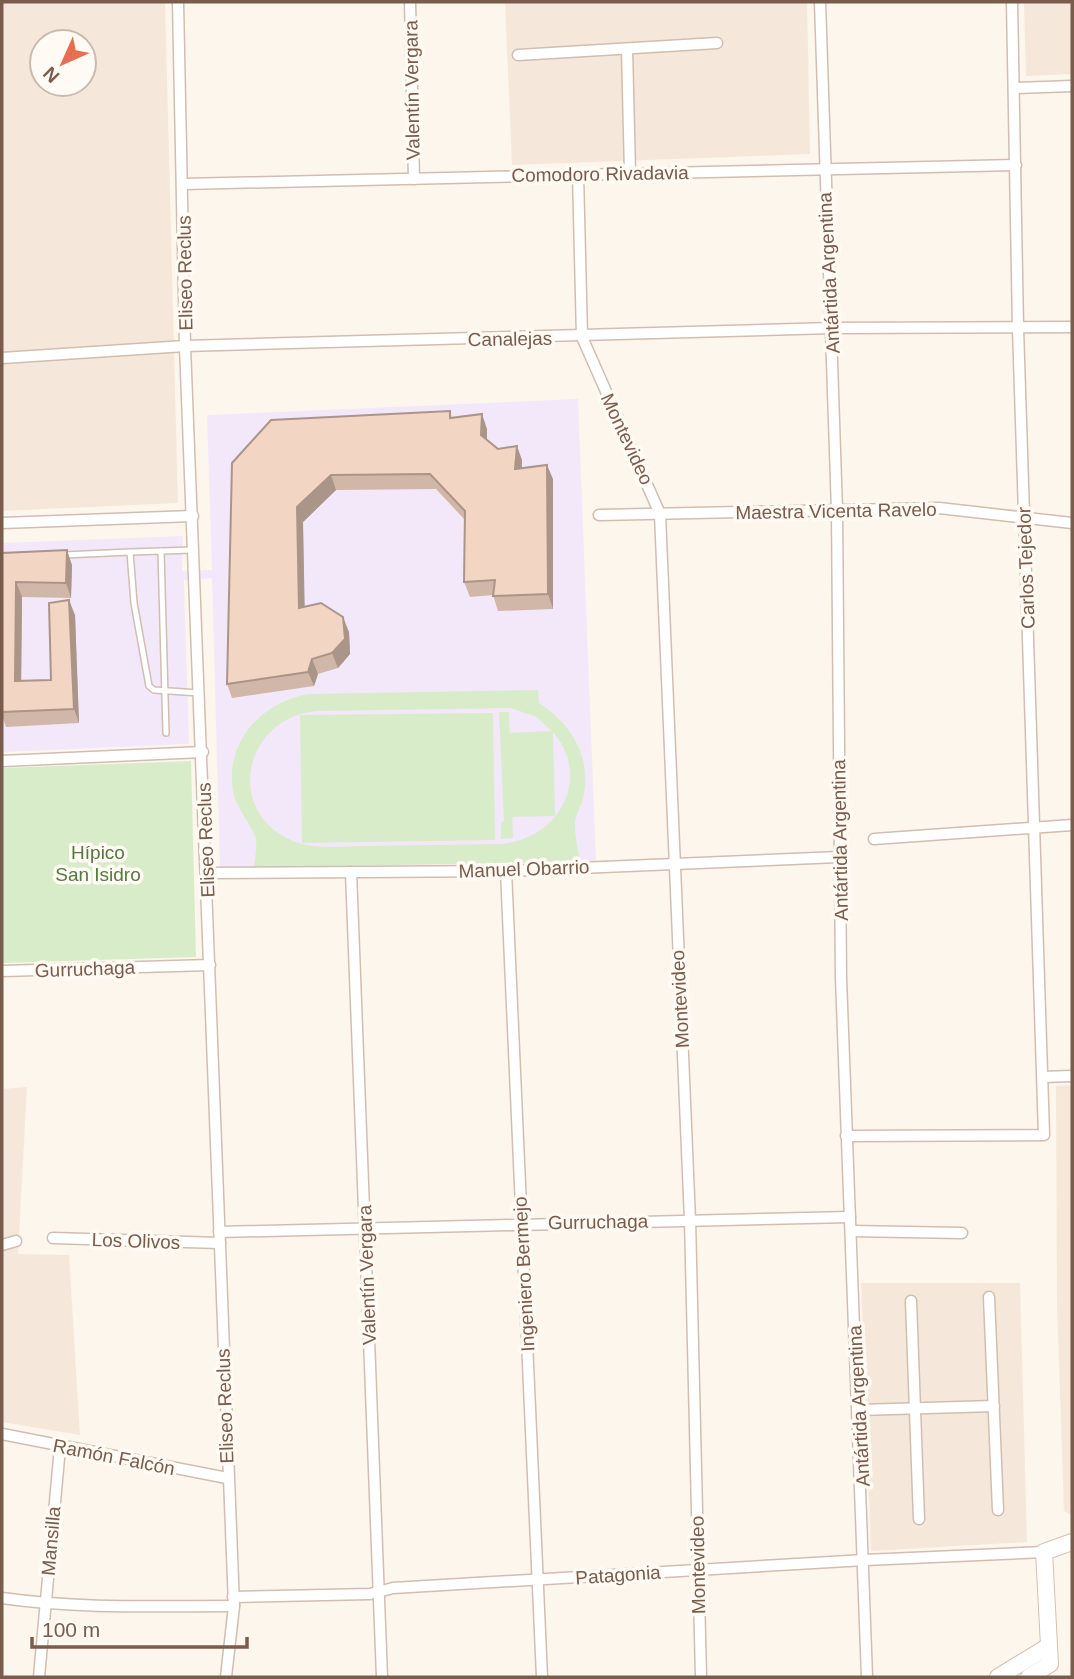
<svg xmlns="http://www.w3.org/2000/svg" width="1074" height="1679" font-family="Arial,sans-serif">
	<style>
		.residential { fill: #f5e8da; fill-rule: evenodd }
		.education { fill: #f3e8fa }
		.green { fill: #d8ecc9; fill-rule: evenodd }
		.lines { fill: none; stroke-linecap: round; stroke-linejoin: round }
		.service-casing { stroke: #d1beb0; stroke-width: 8 }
		.minor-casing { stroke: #d1beb0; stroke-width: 13 }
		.secondary-casing { stroke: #d6c0b0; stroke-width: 18 }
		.service { stroke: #fff; stroke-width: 5 }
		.minor { stroke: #fff; stroke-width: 10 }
		.secondary { stroke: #fff; stroke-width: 16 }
		.wall { fill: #d1b7a8 }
		.shaded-wall { fill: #aa9588 }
		.building { fill: #f3d5c3; stroke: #aa9588; stroke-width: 2 }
		.labels { text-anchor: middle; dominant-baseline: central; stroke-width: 7; stroke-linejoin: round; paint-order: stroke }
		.street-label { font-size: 19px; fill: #7a5c4d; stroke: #fffaf3 }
		.park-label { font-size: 19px; fill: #537a41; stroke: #fffaf3 }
	</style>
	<rect width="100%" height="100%" fill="#fdf6ec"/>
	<g class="residential">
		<path d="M2,2h163l13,501 -176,8zM42,42h42v42h-42z"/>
		<polygon points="505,2 807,2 810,154 512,165"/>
		<polygon points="1024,2 1072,2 1072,74 1026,76"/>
		<polygon points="1072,1085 1072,1515 1071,1515 1064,1511 1057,1304 1056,1086"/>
		<polygon points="27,1087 18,1254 69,1255 80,1435 2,1422 2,1089"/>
		<polygon points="861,1283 1020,1283 1027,1542 871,1551"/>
	</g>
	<polygon class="education" points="578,399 596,862 220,868 212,578 184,580 189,744 2,752 2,543 183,536 182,571 212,570 207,415"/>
	<g class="green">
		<path d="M538,690l1,13c31,20 52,52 45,91 -1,10 -9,20 -9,30 0,13 3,26 5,38l-326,5c1,-8 3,-19 2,-27 -1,-11 -20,-31 -23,-49 -8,-50 28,-88 75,-97zM510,708l25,8 17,15 -43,2 2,84 44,-1 -2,-84c40,47 5,108 -53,112 -44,1 -89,1 -133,2 -24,0 -52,4 -74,-5 -70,-29 -49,-124 24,-130z"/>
		<polygon points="499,712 509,712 513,838 501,839 501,822 504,821"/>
		<polygon points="493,713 495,840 302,843 300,715"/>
		<polygon points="191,761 196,957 2,963 2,768"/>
	</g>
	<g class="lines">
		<g class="service-casing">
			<g id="service">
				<polyline points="161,551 166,733"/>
				<polyline points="130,552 193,550"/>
				<polyline points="64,555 130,552 134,603 149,686 154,690 199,693"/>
			</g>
		</g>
		<g class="minor-casing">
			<g id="minor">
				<polyline points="178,2 185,346 234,1606 226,1677"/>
				<polyline points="410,2 414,179"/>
				<polyline points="820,2 837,511 841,978 867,1677"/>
				<polyline points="627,49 630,173"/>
				<polyline points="518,55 717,43"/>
				<polyline points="1016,88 1072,86"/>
				<polyline points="578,174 582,337 660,514 690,1220 701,1677"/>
				<polyline points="184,184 1016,165"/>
				<polyline points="2,358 185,346 832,328 1072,327"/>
				<polyline points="599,515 939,508 1072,523"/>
				<polyline points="2,523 193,516"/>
				<polyline points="2,761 203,752"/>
				<polyline points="874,839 1072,825"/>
				<polyline points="506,871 542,1677"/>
				<polyline points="351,872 382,1677"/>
				<polyline points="208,873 506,871 839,857"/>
				<polyline points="2,971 210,965"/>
				<polyline points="1043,1077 1072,1076"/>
				<polyline points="846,1136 1044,1135 1018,328 1012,2"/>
				<polyline points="851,1231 962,1233"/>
				<polyline points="219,1232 850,1217"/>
				<polyline points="53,1238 220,1243"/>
				<polyline points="2,1245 16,1241"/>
				<polyline points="989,1297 998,1510"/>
				<polyline points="911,1301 919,1519"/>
				<polyline points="859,1410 994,1406"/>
				<polyline points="2,1434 227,1478"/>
				<polyline points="233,1597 370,1594 393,1588 865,1560 1044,1552"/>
				<path d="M2,1598c77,11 154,8 232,8"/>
				<polyline points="39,1677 60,1447"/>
			</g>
		</g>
		<g class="secondary-casing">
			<g id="secondary">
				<polyline points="998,1677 1049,1646"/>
				<polyline points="1029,1677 1050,1664 1044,1552 1072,1542"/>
			</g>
		</g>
		<use href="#service" class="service"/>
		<use href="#minor" class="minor"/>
		<use href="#secondary" class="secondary"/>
	</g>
	<g class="wall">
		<polygon points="450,411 452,418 487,429 487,440 498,449 522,460 522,468 553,479 553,609 498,611 493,595 470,597 464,582 465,520 436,489 336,490 303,522 304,607 349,632 350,654 338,668 318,674 314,686 232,698 227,684 232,463"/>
		<polygon points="2,553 72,565 71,598 22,597 21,681 51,680 75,615 79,723 6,727 2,716"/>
	</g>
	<g class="shaded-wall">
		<polygon points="482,414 487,429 487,449 481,435"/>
		<polygon points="517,446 522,460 521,483 515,469"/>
		<polygon points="547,465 553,479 553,609 548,594"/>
		<polygon points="331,475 336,490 303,522 305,622 299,608 297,507"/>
		<polygon points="67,550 72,565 71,598 66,583"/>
		<polygon points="16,582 22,597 21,696 15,681"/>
		<polygon points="69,600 75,615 79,723 74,709"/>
		<polygon points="343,617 349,632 350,654 338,668 332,653"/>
		<polygon points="312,659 318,674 314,686 308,672"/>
	</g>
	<g class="building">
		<polygon points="450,411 450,418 482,414 481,435 498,449 517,446 515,469 547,465 548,594 493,596 495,580 464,582 465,511 430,474 331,475 297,507 299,608 321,603 343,617 345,639 332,653 312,659 308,672 227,684 232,463 271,420"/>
		<polygon points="67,550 66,583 16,582 15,681 51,680 49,603 69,600 74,709 2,712 2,553"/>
	</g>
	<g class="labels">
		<g class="street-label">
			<text transform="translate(412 90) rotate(-91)">Valentín Vergara</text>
			<text transform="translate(600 174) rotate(-1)">Comodoro Rivadavia</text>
			<text transform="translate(185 273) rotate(-91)">Eliseo Reclus</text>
			<text transform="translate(829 273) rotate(-93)">Antártida Argentina</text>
			<text transform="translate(510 339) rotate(-1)">Canalejas</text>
			<text transform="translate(627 439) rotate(65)">Montevideo</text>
			<text transform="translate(836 511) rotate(-1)">Maestra Vicenta Ravelo</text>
			<text transform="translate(1026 568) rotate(-92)">Carlos Tejedor</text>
			<text transform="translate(206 840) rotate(-92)">Eliseo Reclus</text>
			<text transform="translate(840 840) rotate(-91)">Antártida Argentina</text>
			<text transform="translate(524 869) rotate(-2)">Manuel Obarrio</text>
			<text transform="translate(85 969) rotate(-2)">Gurruchaga</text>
			<text transform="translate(680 999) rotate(-93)">Montevideo</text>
			<text transform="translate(598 1222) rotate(-1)">Gurruchaga</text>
			<text transform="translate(136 1241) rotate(2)">Los Olivos</text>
			<text transform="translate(524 1274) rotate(-93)">Ingeniero Bermejo</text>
			<text transform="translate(367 1275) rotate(-92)">Valentín Vergara</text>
			<text transform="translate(225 1406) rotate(-92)">Eliseo Reclus</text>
			<text transform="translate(859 1406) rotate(-93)">Antártida Argentina</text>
			<text transform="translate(114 1457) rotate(11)">Ramón Falcón</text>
			<text transform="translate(51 1541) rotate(-85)">Mansilla</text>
			<text transform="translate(698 1565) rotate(-91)">Montevideo</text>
			<text transform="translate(618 1575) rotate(-4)">Patagonia</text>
		</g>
		<g class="park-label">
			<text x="98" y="852">Hípico<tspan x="98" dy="22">San Isidro</tspan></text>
		</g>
	</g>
	<rect width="1074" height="1679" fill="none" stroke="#7a5c4d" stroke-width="7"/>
	<g transform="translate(63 63) rotate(225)"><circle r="33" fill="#fffaf3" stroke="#cabbb1" stroke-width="2"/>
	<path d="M0-5L12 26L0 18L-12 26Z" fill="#e76f51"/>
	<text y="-10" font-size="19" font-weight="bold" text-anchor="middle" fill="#7a5c4d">N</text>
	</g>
	<path d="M32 1637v10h215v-10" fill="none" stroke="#7a5c4d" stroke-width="3.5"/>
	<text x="42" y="1637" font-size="21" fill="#7a5c4d" stroke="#fffaf3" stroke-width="5" paint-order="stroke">100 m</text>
</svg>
